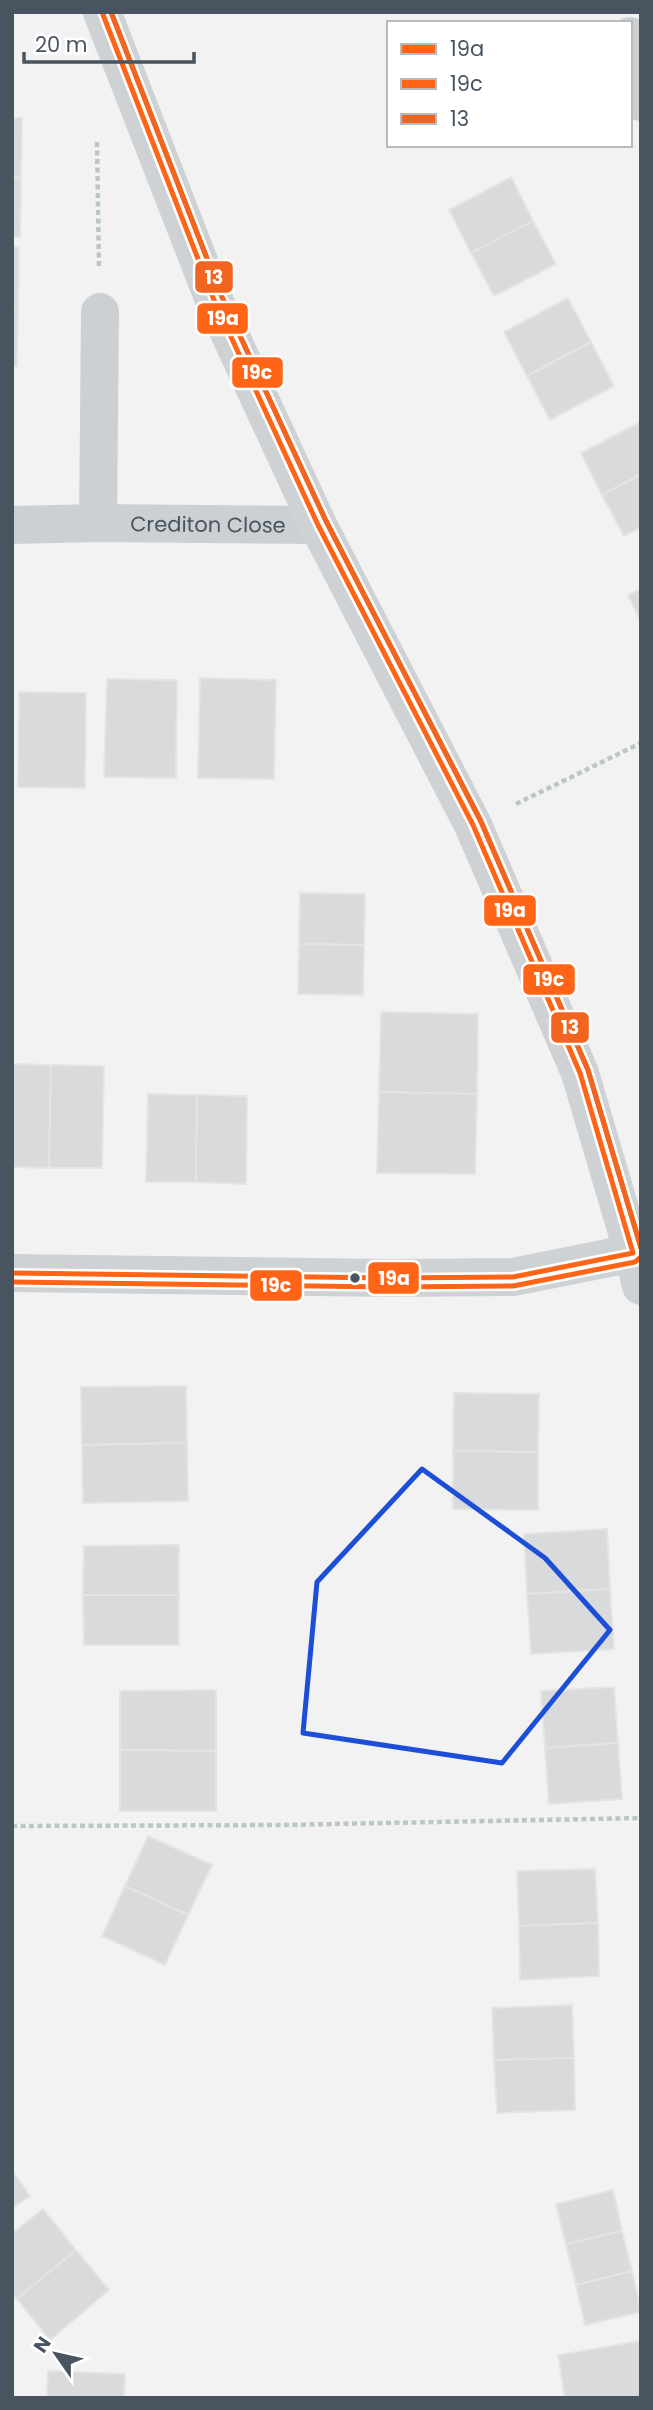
<svg xmlns="http://www.w3.org/2000/svg" width="653" height="2410" font-family="Poppins,sans-serif">
	<style>
		.building { fill: #d9dadc; stroke: #e4e4e5; stroke-width: 2 }
		.lines { fill: none; stroke-linecap: round; stroke-linejoin: round }
		.path { stroke: #bbc7c3; stroke-width: 4.5; stroke-dasharray: 5 3.5; stroke-linecap: butt }
		.street { stroke: #cdd0d3; stroke-width: 38 }
		.secondary { stroke: #ced2d5; stroke-width: 38 }
		.bus-1-casing { stroke: #fff; stroke-width: 10 }
		.bus-2-casing { stroke: #fff; stroke-width: 10 }
		.bus-3-casing { stroke: #fff; stroke-width: 10 }
		.bus-1 { stroke: #ff6417; stroke-width: 5 }
		.bus-2 { stroke: #ff6417; stroke-width: 5 }
		.bus-3 { stroke: #f26521; stroke-width: 5 }
		.marked { fill: none; stroke: #1d4ed8; stroke-width: 5; stroke-linejoin: round }
		.bus-dot { fill: #485460; stroke: #fff; stroke-width: 2.5 }
		.labels { text-anchor: middle; dominant-baseline: central; stroke-width: 6; stroke-linejoin: round; paint-order: stroke }
		.street-label { font-size: 21px; fill: #485460; stroke: #fff }
		.line-badge { stroke: #fff; stroke-width: 2.5 }
		.badge-label { font-size: 19px; text-anchor: middle; font-weight: bold; fill: #fff }
	</style>
	<rect width="100%" height="100%" fill="#f2f2f2"/>
	<g class="building">
		<polygon points="12,118 22,118 21,178 12,177"/>
		<polygon points="12,177 21,178 20,237 12,237"/>
		<polygon points="511,177 533,221 471,253 449,210"/>
		<polygon points="533,221 556,264 494,296 471,253"/>
		<polygon points="12,247 19,247 18,307 12,307"/>
		<polygon points="568,298 591,342 527,376 504,332"/>
		<polygon points="12,307 18,307 17,366 12,366"/>
		<polygon points="591,342 614,386 550,420 527,376"/>
		<polygon points="641,422 641,474 602,495 581,453"/>
		<polygon points="641,474 641,527 624,536 602,495"/>
		<polygon points="641,589 641,622 628,595"/>
		<polygon points="200,678 276,680 274,779 198,778"/>
		<polygon points="107,679 177,680 176,778 104,777"/>
		<polygon points="19,692 86,693 85,788 18,787"/>
		<polygon points="300,893 365,894 364,945 299,944"/>
		<polygon points="299,944 364,945 363,995 298,994"/>
		<polygon points="381,1012 478,1014 477,1094 379,1092"/>
		<polygon points="12,1064 51,1065 49,1168 12,1167"/>
		<polygon points="51,1065 104,1066 102,1168 49,1168"/>
		<polygon points="379,1092 477,1094 475,1174 377,1173"/>
		<polygon points="148,1094 197,1095 196,1182 146,1182"/>
		<polygon points="197,1095 247,1096 246,1184 196,1182"/>
		<polygon points="186,1386 187,1443 82,1445 81,1387"/>
		<polygon points="454,1393 539,1394 538,1452 453,1451"/>
		<polygon points="187,1443 188,1501 83,1503 82,1445"/>
		<polygon points="453,1451 538,1452 538,1510 453,1509"/>
		<polygon points="607,1529 610,1589 527,1594 524,1534"/>
		<polygon points="179,1545 179,1595 83,1595 84,1546"/>
		<polygon points="610,1589 614,1649 531,1654 527,1594"/>
		<polygon points="83,1595 179,1595 179,1645 84,1645"/>
		<polygon points="614,1687 618,1743 545,1748 541,1691"/>
		<polygon points="216,1690 216,1751 120,1750 120,1691"/>
		<polygon points="618,1743 622,1799 549,1804 545,1748"/>
		<polygon points="120,1750 216,1751 216,1811 120,1811"/>
		<polygon points="148,1836 212,1865 188,1915 125,1886"/>
		<polygon points="595,1869 598,1923 519,1926 517,1871"/>
		<polygon points="125,1886 188,1915 165,1965 102,1936"/>
		<polygon points="598,1923 599,1976 520,1980 519,1926"/>
		<polygon points="572,2005 574,2058 494,2060 492,2008"/>
		<polygon points="574,2058 575,2110 497,2113 494,2060"/>
		<polygon points="12,2171 30,2196 12,2208"/>
		<polygon points="613,2190 622,2231 566,2244 556,2204"/>
		<polygon points="43,2209 76,2250 17,2299 12,2293 12,2234"/>
		<polygon points="622,2231 632,2271 576,2285 566,2244"/>
		<polygon points="76,2250 109,2290 50,2340 17,2299"/>
		<polygon points="632,2271 641,2312 585,2325 576,2285"/>
		<polygon points="641,2341 641,2398 565,2398 558,2355"/>
		<polygon points="48,2371 125,2374 124,2398 47,2398"/>
	</g>
	<g class="lines">
		<g class="path">
			<polyline points="97,142 99,266"/>
			<polyline points="516,804 641,743"/>
			<polyline points="12,1826 282,1825 641,1818"/>
		</g>
		<g class="street">
			<polyline points="630,36 641,102"/>
			<polyline points="98,523 100,312"/>
			<path id="s1" d="M12,525l86,-2 220,2"/>
		</g>
		<g class="secondary">
			<polyline points="102,12 214,300 318,525 473,825 580,1073 633,1253 641,1286"/>
			<polyline points="12,1273 391,1278 513,1277 633,1253"/>
		</g>
		<g class="bus-1-casing">
			<polyline id="bus-1" points="12,1273 391,1278 513,1277 633,1253 580,1073 473,825 318,525 214,300 102,12"/>
		</g>
		<g class="bus-2-casing">
			<g id="bus-2">
				<polyline points="111,12 222,297 326,521 481,822 588,1070 641,1248"/>
				<polyline points="12,1282 391,1287 513,1286 635,1262 641,1257"/>
			</g>
		</g>
		<g class="bus-3-casing">
			<polyline id="bus-3" points="111,12 222,297 326,521 481,821 588,1070 641,1248"/>
		</g>
		<use href="#bus-1" class="bus-1"/>
		<use href="#bus-2" class="bus-2"/>
		<use href="#bus-3" class="bus-3"/>
	</g>
	<path class="marked" d="M422,1469l123,89 65,72 -108,133 -199,-30 14,-151z"/>
	<circle class="bus-dot" cx="355" cy="1278" r="6"/>
	<g class="labels">
		<g class="street-label">
			<text stroke="none"><textPath href="#s1" startOffset="196">Crediton Close</textPath></text>
		</g>
	</g>
	<g class="line-badge">
		<rect x="194" y="260" width="40" height="34" rx="7" fill="#f26521"/>
		<rect x="196" y="302" width="53" height="33" rx="7" fill="#ff6417"/>
		<rect x="231" y="356" width="53" height="33" rx="7" fill="#ff6417"/>
		<rect x="483" y="894" width="54" height="33" rx="7" fill="#ff6417"/>
		<rect x="522" y="963" width="54" height="33" rx="7" fill="#ff6417"/>
		<rect x="550" y="1011" width="40" height="33" rx="7" fill="#f26521"/>
		<rect x="367" y="1261" width="53" height="34" rx="7" fill="#ff6417"/>
		<rect x="249" y="1269" width="54" height="33" rx="7" fill="#ff6417"/>
	</g>
	<g class="badge-label">
		<text x="214" y="284">13</text>
		<text x="223" y="325">19a</text>
		<text x="257" y="379">19c</text>
		<text x="510" y="917">19a</text>
		<text x="549" y="986">19c</text>
		<text x="570" y="1034">13</text>
		<text x="394" y="1285">19a</text>
		<text x="276" y="1292">19c</text>
	</g>
	<rect width="653" height="2410" fill="none" stroke="#485460" stroke-width="28"/>
	<rect x="387" y="21" width="245" height="126" fill="#ffffff" stroke="#b6bbbf" stroke-width="2"/>
	<rect x="401" y="44" width="35" height="10" fill="#ff6417" stroke="#b6bbbf" stroke-width="2"/>
	<text x="450" y="56" font-size="21" fill="#485460">19a</text>
	<rect x="401" y="79" width="35" height="10" fill="#ff6417" stroke="#b6bbbf" stroke-width="2"/>
	<text x="450" y="91" font-size="21" fill="#485460">19c</text>
	<rect x="401" y="114" width="35" height="10" fill="#f26521" stroke="#b6bbbf" stroke-width="2"/>
	<text x="450" y="126" font-size="21" fill="#485460">13</text>
	<g transform="translate(56 2354) rotate(304)" stroke="#ffffff" stroke-width="5" paint-order="stroke">
	<path d="M0-5L12 26L0 18L-12 26Z" fill="#485460"/>
	<text y="-10" font-size="19" font-weight="bold" text-anchor="middle" fill="#485460">N</text>
	</g>
	<path d="M24 52v10h170v-10" fill="none" stroke="#485460" stroke-width="3.5"/>
	<text x="35" y="52" font-size="21" fill="#485460" stroke="#ffffff" stroke-width="5" paint-order="stroke">20 m</text>
</svg>
